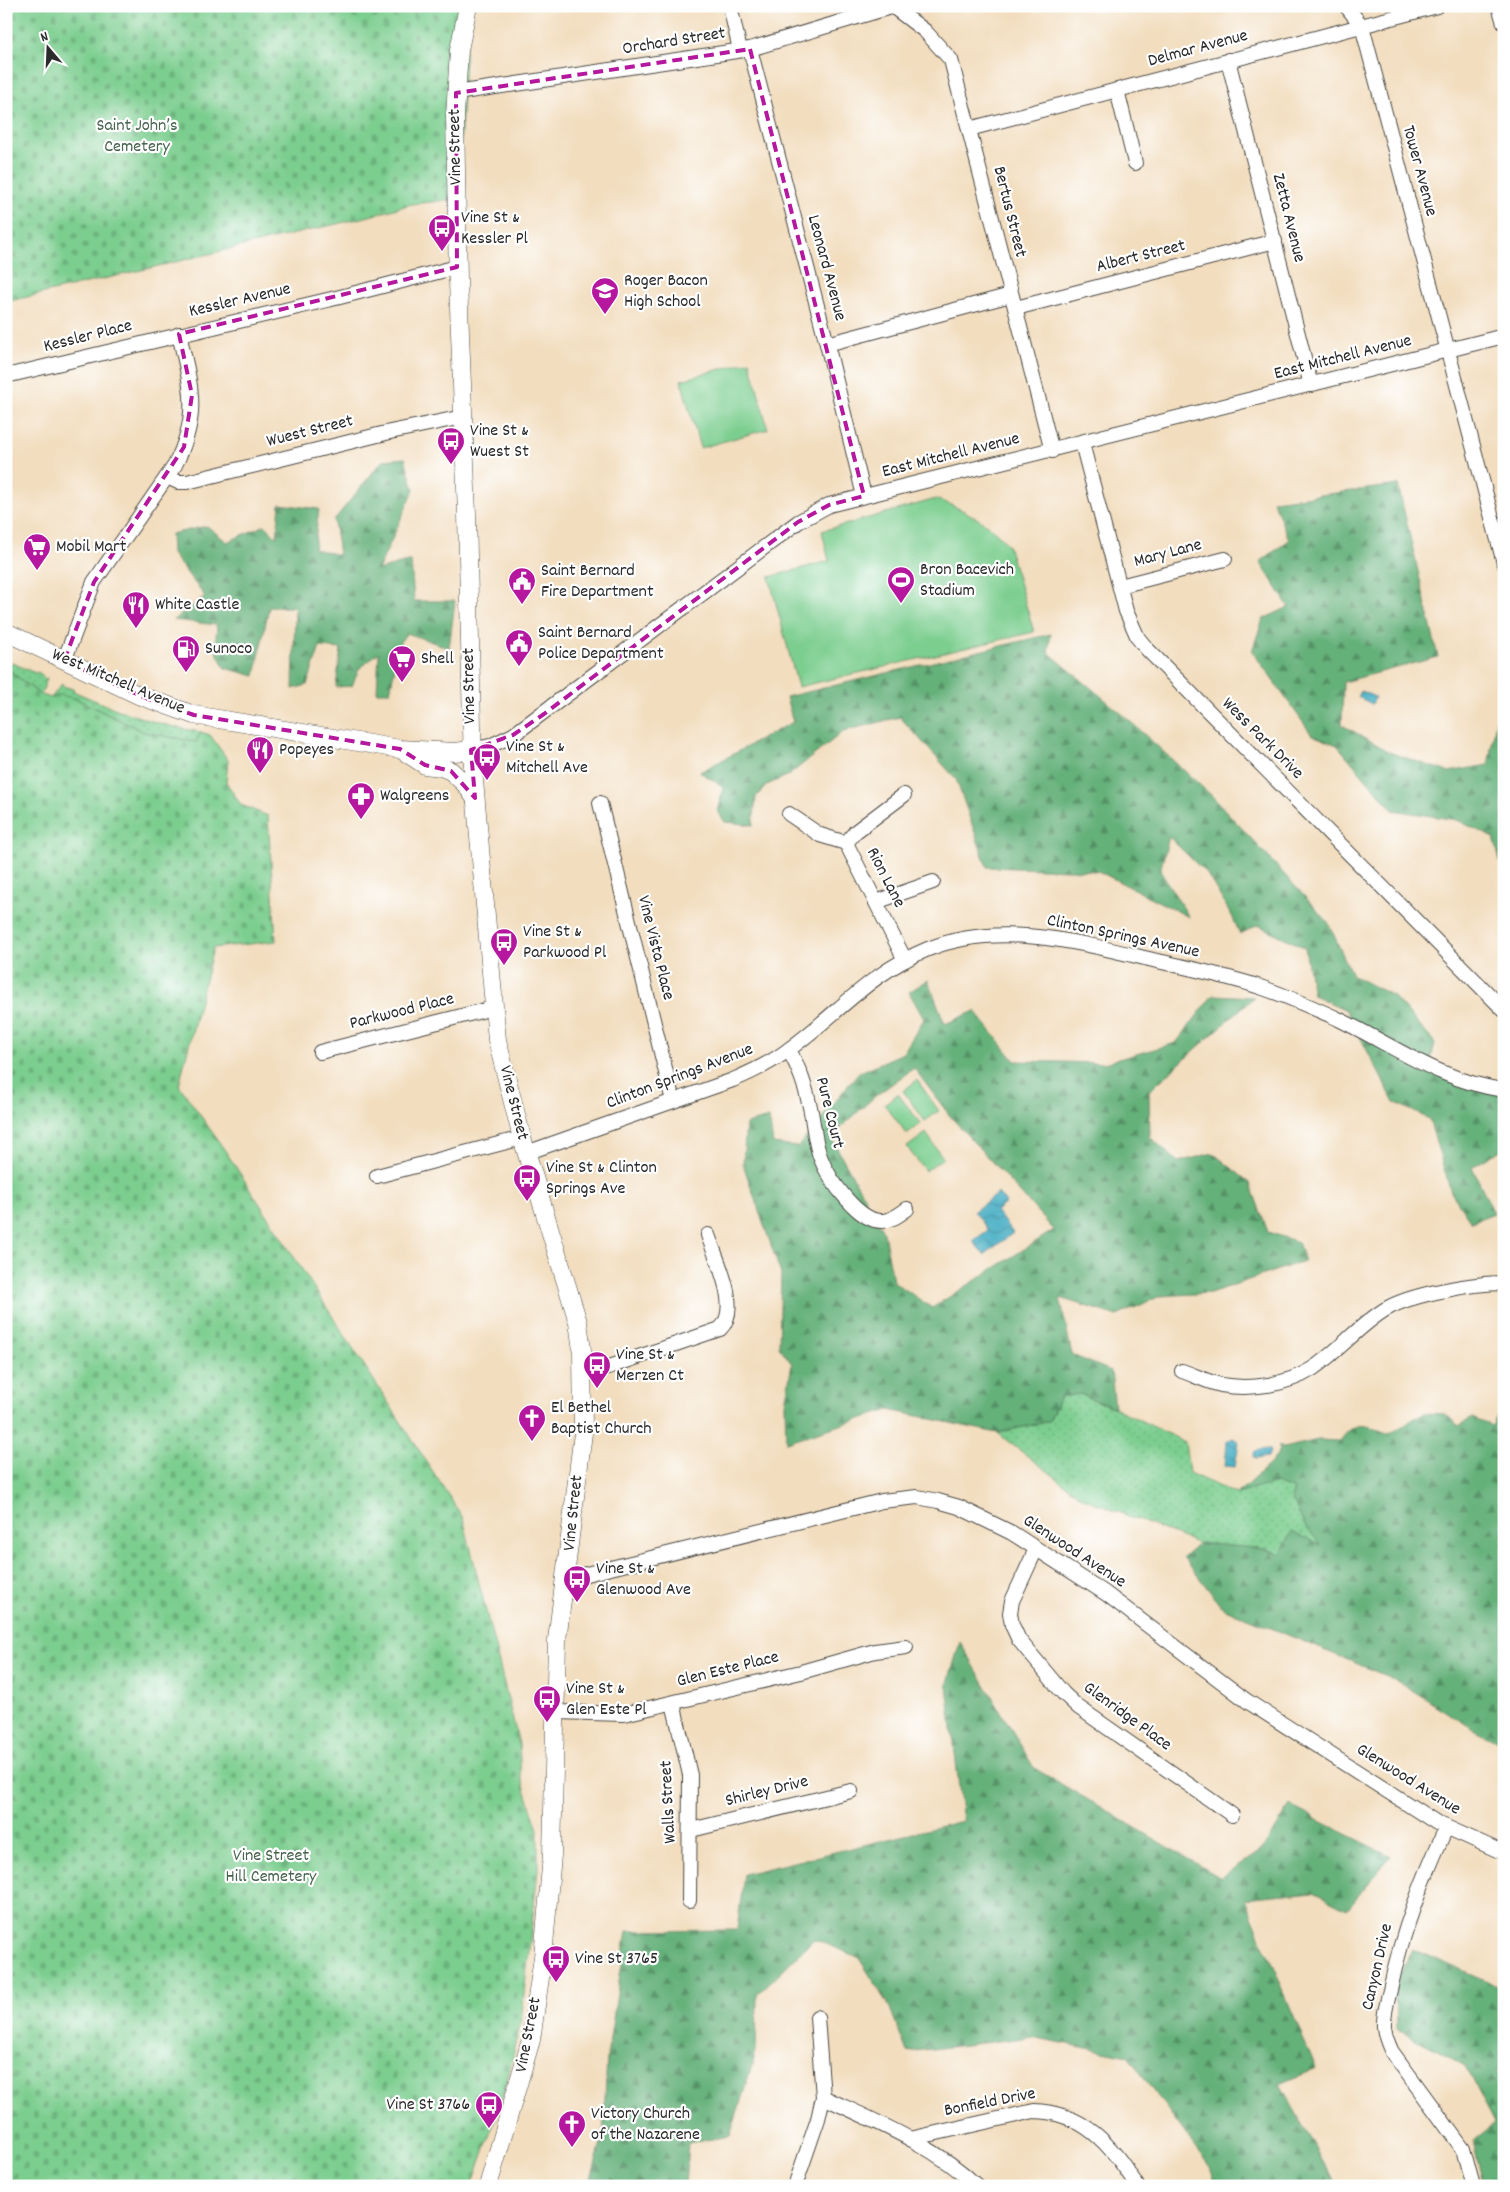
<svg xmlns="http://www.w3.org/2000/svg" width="1510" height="2192" font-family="Dekko,sans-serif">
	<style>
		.grass { fill: url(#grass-dots); stroke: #547c5d }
		.forest { fill: url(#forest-firs); stroke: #486e52; fill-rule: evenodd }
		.cemetery { fill: url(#cemetery-stones); stroke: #547c5d }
		.pitch { fill: #7cce8f; stroke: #547c5d }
		.water { fill: url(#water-waves); stroke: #366c76 }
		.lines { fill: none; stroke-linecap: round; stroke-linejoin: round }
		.minor-casing { stroke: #494641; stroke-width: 16 }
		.major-casing { stroke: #494641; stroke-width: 19 }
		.minor { stroke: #fff; stroke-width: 14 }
		.major { stroke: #fff; stroke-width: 18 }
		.marked { fill: none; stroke: #b5179e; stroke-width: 4; stroke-dasharray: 10 6; stroke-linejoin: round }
		.labels { text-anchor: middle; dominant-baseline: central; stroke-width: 4.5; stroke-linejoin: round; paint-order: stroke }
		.street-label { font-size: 18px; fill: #2b2b2b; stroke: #fff }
		.park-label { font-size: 18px; fill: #47644e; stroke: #fff }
		.poi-label { font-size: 18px; fill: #2b2b2b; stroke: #fff; text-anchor: start }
	</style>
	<defs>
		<pattern id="grass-dots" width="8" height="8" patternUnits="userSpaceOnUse" patternTransform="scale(1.25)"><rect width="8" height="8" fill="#7cce8f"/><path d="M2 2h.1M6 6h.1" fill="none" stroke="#6bb17c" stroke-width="1.8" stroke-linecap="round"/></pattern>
		<pattern id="forest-firs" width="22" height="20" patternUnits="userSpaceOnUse" patternTransform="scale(1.25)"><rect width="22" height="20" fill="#65b17a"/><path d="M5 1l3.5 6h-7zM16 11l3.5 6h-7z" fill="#539064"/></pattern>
		<pattern id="cemetery-stones" width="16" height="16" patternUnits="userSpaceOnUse" patternTransform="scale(1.25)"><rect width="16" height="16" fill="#7cce8f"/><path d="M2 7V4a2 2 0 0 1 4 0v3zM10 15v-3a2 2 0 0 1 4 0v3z" fill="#6bb17c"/></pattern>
		<pattern id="water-waves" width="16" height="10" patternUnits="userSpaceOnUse" patternTransform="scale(1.25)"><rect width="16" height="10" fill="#42acc2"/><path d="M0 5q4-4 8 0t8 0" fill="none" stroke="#378c9e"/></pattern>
	</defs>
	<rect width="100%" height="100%" fill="#fff"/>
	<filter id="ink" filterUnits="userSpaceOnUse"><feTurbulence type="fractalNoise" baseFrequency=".02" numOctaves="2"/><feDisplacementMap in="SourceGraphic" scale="10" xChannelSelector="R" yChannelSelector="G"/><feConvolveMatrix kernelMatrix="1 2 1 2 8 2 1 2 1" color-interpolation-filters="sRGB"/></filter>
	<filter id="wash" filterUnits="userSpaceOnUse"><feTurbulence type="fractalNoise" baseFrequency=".0096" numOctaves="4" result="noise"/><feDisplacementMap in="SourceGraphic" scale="20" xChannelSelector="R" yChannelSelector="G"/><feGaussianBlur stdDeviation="1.12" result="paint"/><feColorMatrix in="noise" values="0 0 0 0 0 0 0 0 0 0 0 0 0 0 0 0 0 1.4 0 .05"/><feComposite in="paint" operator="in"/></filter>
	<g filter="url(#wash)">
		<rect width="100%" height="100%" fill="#f2ddbe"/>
		<g class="grass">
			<polygon points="6,660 35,673 38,672 42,675 44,679 47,678 41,695 6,668"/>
			<path d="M62,684l1,2 10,3v2c41,18 82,34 128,41l-5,10 -52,-10 -70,-34h-23z"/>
			<polygon points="1080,1394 1115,1408 1185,1442 1189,1473 1236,1494 1276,1483 1294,1490 1322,1546 1280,1554 1266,1549 1199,1544 1083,1498 997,1433 1049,1421 1060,1397"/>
		</g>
		<g class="forest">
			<polygon points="405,458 414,490 378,570 411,561 414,601 455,601 449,648 407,633 400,642 390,692 377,692 379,652 359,669 352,686 336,687 341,649 320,647 307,685 293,689 295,607 269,607 255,676 225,668 215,649 217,625 174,620 205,596 172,554 171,534 207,526 227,542 265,525 277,537 280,504 319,509 314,549 339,555 334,520 383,460"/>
			<polygon points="1398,485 1438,657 1343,682 1342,725 1392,753 1448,772 1488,765 1497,716 1504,717 1504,876 1494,838 1457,820 1393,810 1337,745 1312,735 1252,651 1263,619 1289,607 1260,562 1289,540 1273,501"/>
			<polygon points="1051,634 1048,652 1121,713 1213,797 1328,922 1352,975 1393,996 1435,1043 1429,1067 1504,1090 1504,1148 1472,1167 1494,1213 1471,1222 1451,1192 1429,1119 1394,1102 1346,1010 1313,995 1305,948 1258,925 1240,934 1232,916 1207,874 1169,837 1160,871 1189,917 1098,871 987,867 956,779 900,717 844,731 789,775 767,785 756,797 753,825 725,822 718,812 723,787 700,772 793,722 786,697"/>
			<path d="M928,980l17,44 30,-13 40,50 89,2 72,-20 37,-48 41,2 -105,94 1,46 28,25 35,-9 37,30 18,49 30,10 6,19 -94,32 -50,3 -43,20 -57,-18 12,57 39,16 4,37 -35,-14 -20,3 -11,24 -52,12 -108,-23 -103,32 -1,-39 7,-39 -13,-18 2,-72 -38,-110 3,-40 23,-6 4,26 25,3 60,-74 45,-20 21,-34 -15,-27zM914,1068l36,48 104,114 -122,78 -39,-27 -9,-48 -53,-96 43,-40z"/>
			<path d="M1504,1403v341l-29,-14 -79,-50 -173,-72 -40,-51 16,-14 67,6 14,5 12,-22 29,13 -16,-19 -14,-29 3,-7 -18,-7 -39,11 34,-31 9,-13 -2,-4 6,2 34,-8 22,1c17,-24 26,-15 50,-7l33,-21 22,1 14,12 13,-8 20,8z"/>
			<polygon points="960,1642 1034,1768 1221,1878 1262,1850 1290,1806 1391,1856 1347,1909 1313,1892 1245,1899 1316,2069 1280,2084 1337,2186 1217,2186 1210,2167 1128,2056 1032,2037 907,2052 888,2003 858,1957 814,1939 757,1995 756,2052 730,2136 688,2143 685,2186 589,2186 603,2137 607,2057 627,1931 737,1930 744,1874 963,1821 947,1686"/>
			<polygon points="1413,1949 1504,1989 1504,2069 1496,2071 1504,2078 1504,2186 1484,2186 1473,2141 1495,2123 1465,2066 1396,2029 1395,1985"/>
		</g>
		<g class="cemetery">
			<polygon points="6,6 468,6 457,199 412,204 366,217 6,302"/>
			<polygon points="6,668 39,694 51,698 59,695 74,698 144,732 196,742 201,732 210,735 228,760 226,782 241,805 268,816 276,941 213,948 179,1085 226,1152 463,1518 519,1744 521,1776 538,1830 538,1870 522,2013 516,2044 503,2096 472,2186 6,2186"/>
		</g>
		<g class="pitch">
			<polygon points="750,361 768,429 700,448 681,380"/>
			<path d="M936,499c25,9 55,24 72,46l26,87 -236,55 -29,-110 60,-16 -7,-30z"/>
			<polygon points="917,1080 939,1111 925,1121 903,1091"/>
			<polygon points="898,1094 921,1124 907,1134 884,1104"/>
			<polygon points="926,1133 943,1158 925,1171 907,1147"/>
		</g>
		<g class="water">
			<polygon points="1361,691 1375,697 1372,704 1358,697"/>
			<polygon points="998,1193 1006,1203 996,1211 1013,1233 984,1255 973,1241 988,1230 974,1211"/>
			<polygon points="1233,1438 1239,1442 1235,1467 1225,1466 1227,1441"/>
			<polygon points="1267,1449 1270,1451 1268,1457 1256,1459 1253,1457 1255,1451"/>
		</g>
	</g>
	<g filter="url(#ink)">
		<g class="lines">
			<g class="minor-casing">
				<g id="minor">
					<polyline points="730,6 740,50"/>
					<polyline points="892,6 925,31 951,60 1052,451"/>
					<polyline points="1346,6 1362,26 1504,563"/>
					<polyline points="1499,6 1504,23"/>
					<polyline points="750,49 827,344 864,496"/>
					<polyline points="1228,60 1311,385"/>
					<polyline points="1117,90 1135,163"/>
					<polyline points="456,93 750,49 894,6"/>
					<polyline points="969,129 1437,6"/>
					<polyline points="1016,308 1275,241"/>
					<polyline points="827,344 1011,295"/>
					<polyline points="6,376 340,297 457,267"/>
					<polyline points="1082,443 1126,611 1138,638 1147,649 1504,1010"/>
					<polyline points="167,477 178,482 187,482 390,432 463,417"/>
					<polyline points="1120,586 1225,559"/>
					<path d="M64,661l30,-79 81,-117c26,-52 16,-78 4,-131"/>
					<polyline points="471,750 490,746 513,735 798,522 829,505 1504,336"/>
					<polyline points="600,803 673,1101"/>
					<polyline points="789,814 820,835 846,843 905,960"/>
					<polyline points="846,843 855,832 904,795"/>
					<polyline points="876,902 933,882"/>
					<path d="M789,1050c10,18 17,37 21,57 4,17 4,35 11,52 8,20 38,64 62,62 10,-1 17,-7 24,-12"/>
					<polyline points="320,1052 493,1008"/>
					<path d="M526,1153l207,-73c19,-8 38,-17 55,-30 50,-36 81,-77 140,-101 72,-29 153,-6 225,11 36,8 74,16 110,28 24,8 48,19 71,29 56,26 107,65 170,73"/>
					<polyline points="377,1176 522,1138"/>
					<path d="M582,1369l27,-2 111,-38c22,-20 -4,-70 -12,-94"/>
					<path d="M1182,1371c12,4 26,11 39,14 30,5 66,0 91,-16 27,-18 47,-44 74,-60 25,-15 89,-26 118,-26"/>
					<polyline points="1036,1549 1012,1601 1010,1613 1012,1625 1019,1640 1063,1693 1078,1707 1232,1815"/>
					<polyline points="566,1579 882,1501 917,1497 938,1501 959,1507 1012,1533 1105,1593 1247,1701 1437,1823 1504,1853"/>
					<polyline points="673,1703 690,1775 689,1901"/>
					<polyline points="556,1712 624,1714 801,1672 875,1651 906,1647"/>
					<path d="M1446,1828c-23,51 -44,103 -55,158 -3,13 -8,27 -7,41 1,9 4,17 8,25l71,97 10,37"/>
					<polyline points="691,1830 851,1791"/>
					<path d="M823,2097c53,25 111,48 154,89"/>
					<path d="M910,2139l124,-28c49,1 78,34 103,75"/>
					<polyline points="795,2186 818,2119 823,2097 817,2017"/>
				</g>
			</g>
			<g class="major-casing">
				<g id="major">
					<polyline points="468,6 459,50 455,116 458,281 467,514 473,769 497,1040 522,1138 578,1322 582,1350 583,1433 557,1640 552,1855 543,1957 531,2040 488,2186"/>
					<polyline points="6,632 138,695 194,715 400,749 455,752 471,750"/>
					<polyline points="402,750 425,765 441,767 451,771 466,785 475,798"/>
				</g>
			</g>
			<use href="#minor" class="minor"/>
			<use href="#major" class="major"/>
		</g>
	</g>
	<path class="marked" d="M750,49l114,447 -35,9 -31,17 -254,192 -31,21 -42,15 4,48 -24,-27 -26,-6 -25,-16 -206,-34 -44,-15 -86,-39 30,-79 90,-135 8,-52 -13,-61 278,-67 -1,-174z"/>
	<defs>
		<g id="bus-pin" transform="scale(1.4375)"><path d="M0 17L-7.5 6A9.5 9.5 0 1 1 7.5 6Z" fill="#b5179e" stroke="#fff"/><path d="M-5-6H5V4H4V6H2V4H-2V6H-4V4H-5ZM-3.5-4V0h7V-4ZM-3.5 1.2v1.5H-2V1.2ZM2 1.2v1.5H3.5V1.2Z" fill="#fff"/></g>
		<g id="school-pin" transform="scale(1.4375)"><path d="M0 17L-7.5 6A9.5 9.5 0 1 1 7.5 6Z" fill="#b5179e" stroke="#fff"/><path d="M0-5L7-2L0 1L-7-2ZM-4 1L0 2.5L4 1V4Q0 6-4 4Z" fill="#fff"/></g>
		<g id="supermarket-pin" transform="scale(1.4375)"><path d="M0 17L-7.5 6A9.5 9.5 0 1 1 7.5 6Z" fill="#b5179e" stroke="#fff"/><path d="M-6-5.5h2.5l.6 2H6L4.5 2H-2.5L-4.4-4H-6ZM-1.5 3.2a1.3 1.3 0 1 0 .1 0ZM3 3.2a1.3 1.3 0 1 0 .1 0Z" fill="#fff"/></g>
		<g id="stadium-pin" transform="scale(1.4375)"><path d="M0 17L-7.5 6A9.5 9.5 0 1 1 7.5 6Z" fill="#b5179e" stroke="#fff"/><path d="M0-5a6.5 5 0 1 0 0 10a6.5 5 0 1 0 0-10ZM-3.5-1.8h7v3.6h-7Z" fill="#fff"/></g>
		<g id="civic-pin" transform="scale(1.4375)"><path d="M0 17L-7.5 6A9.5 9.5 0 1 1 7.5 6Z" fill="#b5179e" stroke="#fff"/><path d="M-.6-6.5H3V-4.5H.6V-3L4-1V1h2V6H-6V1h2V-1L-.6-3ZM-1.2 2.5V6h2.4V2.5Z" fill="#fff"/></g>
		<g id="restaurant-pin" transform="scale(1.4375)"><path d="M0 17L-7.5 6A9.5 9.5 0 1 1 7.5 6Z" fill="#b5179e" stroke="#fff"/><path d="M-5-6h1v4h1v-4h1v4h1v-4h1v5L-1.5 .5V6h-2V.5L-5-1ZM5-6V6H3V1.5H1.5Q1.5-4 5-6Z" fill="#fff"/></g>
		<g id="fuel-pin" transform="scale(1.4375)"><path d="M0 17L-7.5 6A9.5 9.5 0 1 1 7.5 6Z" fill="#b5179e" stroke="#fff"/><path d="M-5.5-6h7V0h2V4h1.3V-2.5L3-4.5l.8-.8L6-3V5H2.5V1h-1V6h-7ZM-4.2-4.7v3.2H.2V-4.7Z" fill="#fff"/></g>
		<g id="pharmacy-pin" transform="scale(1.4375)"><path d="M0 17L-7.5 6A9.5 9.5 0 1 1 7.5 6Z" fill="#b5179e" stroke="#fff"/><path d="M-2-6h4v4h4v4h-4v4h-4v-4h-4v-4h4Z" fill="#fff"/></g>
		<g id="church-pin" transform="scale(1.4375)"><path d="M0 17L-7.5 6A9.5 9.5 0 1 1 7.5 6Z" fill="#b5179e" stroke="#fff"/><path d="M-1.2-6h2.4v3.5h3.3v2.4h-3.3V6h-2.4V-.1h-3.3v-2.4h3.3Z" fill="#fff"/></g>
	</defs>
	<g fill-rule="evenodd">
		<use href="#bus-pin" x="442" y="228"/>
		<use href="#school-pin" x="605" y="291"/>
		<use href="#bus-pin" x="451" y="441"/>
		<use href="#supermarket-pin" x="37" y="547"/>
		<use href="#stadium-pin" x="901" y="580"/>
		<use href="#civic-pin" x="522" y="581"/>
		<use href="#restaurant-pin" x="136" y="605"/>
		<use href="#civic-pin" x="519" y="643"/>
		<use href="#fuel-pin" x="186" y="649"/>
		<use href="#supermarket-pin" x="402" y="659"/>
		<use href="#restaurant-pin" x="260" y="750"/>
		<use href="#bus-pin" x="487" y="757"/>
		<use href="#pharmacy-pin" x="361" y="796"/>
		<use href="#bus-pin" x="504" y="942"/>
		<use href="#bus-pin" x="527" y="1178"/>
		<use href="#bus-pin" x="597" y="1365"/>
		<use href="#church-pin" x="532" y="1418"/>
		<use href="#bus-pin" x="577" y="1579"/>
		<use href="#bus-pin" x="547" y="1699"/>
		<use href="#bus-pin" x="556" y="1959"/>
		<use href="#bus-pin" x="489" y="2105"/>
		<use href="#church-pin" x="572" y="2124"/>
	</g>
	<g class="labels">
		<g class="street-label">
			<text transform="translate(674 42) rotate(-9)">Orchard Street</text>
			<text transform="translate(1198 49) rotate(-15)">Delmar Avenue</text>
			<text transform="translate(456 147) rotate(-91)">Vine Street</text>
			<text transform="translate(1419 171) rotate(75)">Tower Avenue</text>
			<text transform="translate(1009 212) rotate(76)">Bertus Street</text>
			<text transform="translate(1288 218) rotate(76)">Zetta Avenue</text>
			<text transform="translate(1141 257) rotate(-14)">Albert Street</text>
			<text transform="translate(826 268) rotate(75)">Leonard Avenue</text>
			<text transform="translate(240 301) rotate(-13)">Kessler Avenue</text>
			<text transform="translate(88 337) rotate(-14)">Kessler Place</text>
			<text transform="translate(1343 358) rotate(-14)">East Mitchell Avenue</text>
			<text transform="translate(310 432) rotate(-14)">Wuest Street</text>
			<text transform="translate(951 456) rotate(-14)">East Mitchell Avenue</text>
			<text transform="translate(1168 554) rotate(-15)">Mary Lane</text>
			<text transform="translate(118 682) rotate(23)">West Mitchell Avenue</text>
			<text transform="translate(470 686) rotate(-91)">Vine Street</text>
			<text transform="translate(1262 739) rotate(45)">Wess Park Drive</text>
			<text transform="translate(885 878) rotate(63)">Rion Lane</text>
			<text transform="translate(1123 937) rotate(12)">Clinton Springs Avenue</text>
			<text transform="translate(655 948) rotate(76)">Vine Vista Place</text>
			<text transform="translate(402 1012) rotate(-14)">Parkwood Place</text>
			<text transform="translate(680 1077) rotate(-21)">Clinton Springs Avenue</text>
			<text transform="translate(513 1103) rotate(76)">Vine Street</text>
			<text transform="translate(829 1113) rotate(76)">Pure Court</text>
			<text transform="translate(574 1513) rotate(-84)">Vine Street</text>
			<text transform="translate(1074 1552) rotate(33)">Glenwood Avenue</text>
			<text transform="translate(728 1670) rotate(-14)">Glen Este Place</text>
			<text transform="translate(1127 1717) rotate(36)">Glenridge Place</text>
			<text transform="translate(1408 1780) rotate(32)">Glenwood Avenue</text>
			<text transform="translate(767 1792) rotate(-14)">Shirley Drive</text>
			<text transform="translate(669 1802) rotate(-93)">Walls Street</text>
			<text transform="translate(1378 1967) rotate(-77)">Canyon Drive</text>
			<text transform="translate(529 2035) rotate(-79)">Vine Street</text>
			<text transform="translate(990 2103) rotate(-11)">Bonfield Drive</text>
		</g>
		<g class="park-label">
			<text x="137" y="126">Saint John’s<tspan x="137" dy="21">Cemetery</tspan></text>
			<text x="271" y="1856">Vine Street<tspan x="271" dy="21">Hill Cemetery</tspan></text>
		</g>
		<g class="poi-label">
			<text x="461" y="218">Vine St &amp;<tspan x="461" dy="21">Kessler Pl</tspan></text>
			<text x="624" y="281">Roger Bacon<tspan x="624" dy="21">High School</tspan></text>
			<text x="470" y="431">Vine St &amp;<tspan x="470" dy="21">Wuest St</tspan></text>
			<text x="56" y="547">Mobil Mart</text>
			<text x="920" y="570">Bron Bacevich<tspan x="920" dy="21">Stadium</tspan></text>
			<text x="541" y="571">Saint Bernard<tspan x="541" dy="21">Fire Department</tspan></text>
			<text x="155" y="605">White Castle</text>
			<text x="538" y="633">Saint Bernard<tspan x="538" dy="21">Police Department</tspan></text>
			<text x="205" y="649">Sunoco</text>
			<text x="421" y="659">Shell</text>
			<text x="506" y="747">Vine St &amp;<tspan x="506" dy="21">Mitchell Ave</tspan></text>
			<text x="279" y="750">Popeyes</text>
			<text x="380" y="796">Walgreens</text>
			<text x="523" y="932">Vine St &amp;<tspan x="523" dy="21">Parkwood Pl</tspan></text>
			<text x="546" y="1168">Vine St &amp; Clinton<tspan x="546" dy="21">Springs Ave</tspan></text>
			<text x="616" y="1355">Vine St &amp;<tspan x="616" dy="21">Merzen Ct</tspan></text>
			<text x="551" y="1408">El Bethel<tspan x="551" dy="21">Baptist Church</tspan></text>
			<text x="596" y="1569">Vine St &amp;<tspan x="596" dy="21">Glenwood Ave</tspan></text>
			<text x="566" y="1689">Vine St &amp;<tspan x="566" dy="21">Glen Este Pl</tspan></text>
			<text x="575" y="1959">Vine St 3765</text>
			<text x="470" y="2105" text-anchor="end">Vine St 3766</text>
			<text x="591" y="2114">Victory Church<tspan x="591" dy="21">of the Nazarene</tspan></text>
		</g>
	</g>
	<rect width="1510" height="2192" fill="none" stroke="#fff" stroke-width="25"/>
	<g transform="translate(48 48) rotate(341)" stroke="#ffffff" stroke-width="4" paint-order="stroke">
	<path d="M0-4L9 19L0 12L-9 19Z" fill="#2b2b2b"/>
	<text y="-8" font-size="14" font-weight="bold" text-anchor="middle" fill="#2b2b2b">N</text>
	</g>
</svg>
